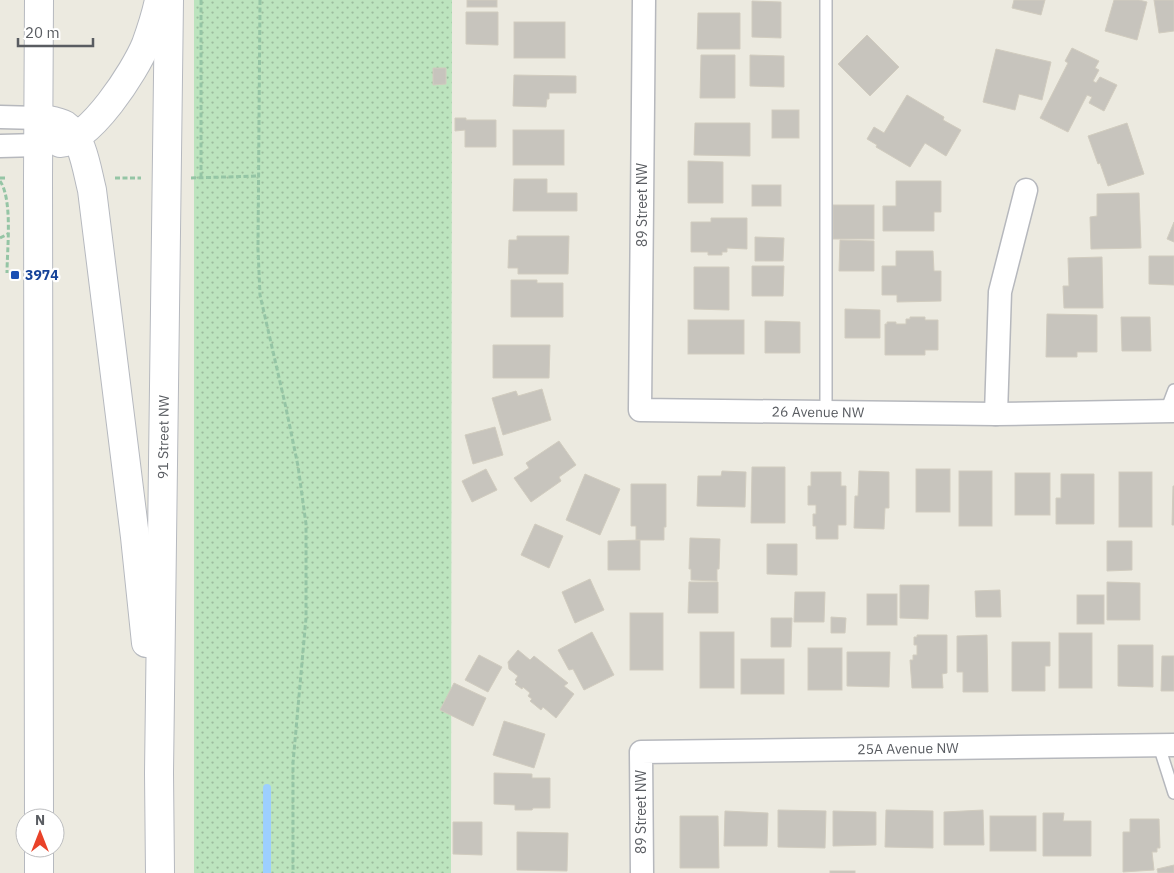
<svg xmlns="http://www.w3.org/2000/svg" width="1174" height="873" font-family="'IBM Plex Sans',sans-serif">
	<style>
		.grass { fill: url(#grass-dots) }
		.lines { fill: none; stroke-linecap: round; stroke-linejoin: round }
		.stream { stroke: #9dcfff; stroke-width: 8 }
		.building { fill: #c7c4bd; stroke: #d1ccbf }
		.lane-casing { stroke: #b6b8bd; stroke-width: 14 }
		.street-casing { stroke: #b6b8bd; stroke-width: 25 }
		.secondary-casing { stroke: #b6b9bf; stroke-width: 30 }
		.path { stroke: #95c5a5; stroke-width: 3; stroke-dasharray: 5 2.5; stroke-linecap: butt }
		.lane { stroke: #fff; stroke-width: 11 }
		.street { stroke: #fff; stroke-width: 22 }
		.secondary { stroke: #fff; stroke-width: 28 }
		.transit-dot { fill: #1a4fb4; stroke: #fff; stroke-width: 2 }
		.labels { text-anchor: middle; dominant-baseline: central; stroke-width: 4.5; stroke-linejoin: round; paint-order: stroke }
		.street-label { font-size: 14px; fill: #595c61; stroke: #fff }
		.transit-label { font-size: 14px; font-weight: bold; fill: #164399; stroke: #fff; text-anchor: start }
	</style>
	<defs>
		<pattern id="grass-dots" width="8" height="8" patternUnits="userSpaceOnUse" patternTransform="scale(1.25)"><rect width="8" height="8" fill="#bce4be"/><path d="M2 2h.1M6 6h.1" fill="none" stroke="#9cbc9e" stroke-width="1.8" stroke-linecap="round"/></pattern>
	</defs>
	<rect width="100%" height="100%" fill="#eceae0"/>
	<polygon class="grass" points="194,0 452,0 451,873 194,873"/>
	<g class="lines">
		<polyline class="stream" points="267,788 267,873"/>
	</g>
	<g class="building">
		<rect x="467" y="0" width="30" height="7"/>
		<polygon points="1014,0 1045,0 1041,15 1012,8"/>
		<polygon points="1114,0 1139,0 1147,2 1137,40 1105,31"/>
		<polygon points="1154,0 1174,0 1174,31 1159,33"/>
		<polygon points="752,1 781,2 781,38 752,37"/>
		<polygon points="466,12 498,12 498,45 466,44"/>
		<polygon points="698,13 740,13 740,49 697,49"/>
		<rect x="514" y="22" width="51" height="36"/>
		<polygon points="867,35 899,67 870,96 838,64"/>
		<polygon points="1072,48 1099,61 1095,68 1099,70 1093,81 1096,83 1100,77 1117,85 1104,111 1089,103 1092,97 1087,95 1068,132 1040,118 1068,63 1065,61"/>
		<polygon points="996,49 1051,62 1042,100 1019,94 1015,110 983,102"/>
		<polygon points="701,55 735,55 735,98 700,98"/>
		<polygon points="750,55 784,56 784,87 750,86"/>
		<polygon points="433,68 446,68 446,84 433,85"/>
		<polygon points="514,75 576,76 576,93 549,93 549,99 547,99 546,107 513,106"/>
		<polygon points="907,95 944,117 943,120 961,130 946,156 925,143 910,167 876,147 877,145 867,139 874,127 884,133"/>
		<rect x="772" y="110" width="27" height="28"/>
		<polygon points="455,118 466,118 466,120 496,120 496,147 465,147 465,130 455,131"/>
		<polygon points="695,123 750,123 750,156 694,155"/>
		<polygon points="1127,123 1144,174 1108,186 1100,163 1098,164 1088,136"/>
		<rect x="513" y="130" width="51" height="35"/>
		<polygon points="688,161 723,162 723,203 688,203"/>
		<polygon points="514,179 547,179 547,193 577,193 577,211 513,211"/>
		<polygon points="896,181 941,181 941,212 934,212 934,231 883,231 883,206 896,206"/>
		<rect x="752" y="185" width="29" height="21"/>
		<polygon points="1139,193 1141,248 1091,249 1090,217 1097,216 1097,194"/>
		<rect x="833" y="205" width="41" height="34"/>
		<polygon points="711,218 747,218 747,249 727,248 727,252 722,252 722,255 708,255 708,252 691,252 691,222 711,222"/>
		<polygon points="1174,222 1174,242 1167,239"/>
		<polygon points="517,236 569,236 568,274 518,274 518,268 508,268 509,240 517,240"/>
		<polygon points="755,237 784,238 783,261 755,261"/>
		<polygon points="840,240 874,241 874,271 839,271"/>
		<polygon points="896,251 933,251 934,271 941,271 941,301 897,302 897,295 882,295 882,266 896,266"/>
		<polygon points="1149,256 1174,256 1174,285 1149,284"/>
		<polygon points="1102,257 1103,308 1064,308 1063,286 1069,286 1068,258"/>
		<polygon points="752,266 784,266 783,296 752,296"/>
		<polygon points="694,267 729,267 729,310 694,309"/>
		<polygon points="511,280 537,280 537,283 563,283 563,317 511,317"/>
		<polygon points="845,309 880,310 880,338 845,338"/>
		<polygon points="1047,314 1097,315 1097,352 1077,352 1077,357 1046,357"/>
		<polygon points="910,317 925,317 925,320 938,320 938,350 925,350 925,355 885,355 885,324 887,324 887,322 896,322 896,324 906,324 906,319 910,319"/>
		<polygon points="1121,317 1150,317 1151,351 1122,351"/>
		<rect x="688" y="320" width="56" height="34"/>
		<polygon points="765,321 800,322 800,353 765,353"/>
		<polygon points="493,345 550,345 549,378 493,378"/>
		<polygon points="542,389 551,420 503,435 492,398 516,391 518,396"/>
		<polygon points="495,427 503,455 473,464 465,435"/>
		<polygon points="559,441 576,465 559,477 561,481 531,502 514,478 529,468 526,463"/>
		<polygon points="752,467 785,467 785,523 751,523"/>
		<polygon points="486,469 497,490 472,502 462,481"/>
		<rect x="916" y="469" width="34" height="43"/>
		<polygon points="722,471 746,472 745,507 697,506 698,476 721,476"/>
		<polygon points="859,471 889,472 889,508 885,508 884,529 854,528 855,496 858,496"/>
		<rect x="959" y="471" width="33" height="55"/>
		<polygon points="811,472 841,472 841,486 846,486 846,525 838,525 838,539 816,539 816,526 813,526 813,514 816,514 816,505 808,505 808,486 811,486"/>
		<rect x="1119" y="472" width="33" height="55"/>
		<rect x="1015" y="473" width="35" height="42"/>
		<polygon points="585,474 620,489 600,535 566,520"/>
		<polygon points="1061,474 1094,474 1094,524 1056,524 1056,498 1061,498"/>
		<polygon points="631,484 666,484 666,527 664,527 664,540 636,540 636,526 631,526"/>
		<polygon points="1173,486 1174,486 1174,525 1172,525"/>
		<polygon points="535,524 563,536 549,568 521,555"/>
		<polygon points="690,538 720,539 719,569 717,569 717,581 691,580 691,569 689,569"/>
		<polygon points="640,540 640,570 608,570 608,541"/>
		<polygon points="1107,541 1132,541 1132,570 1107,571"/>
		<polygon points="767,544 797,544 797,575 767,574"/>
		<polygon points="590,579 604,610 575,623 562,592"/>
		<polygon points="689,582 718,582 718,613 688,613"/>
		<polygon points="1107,582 1140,583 1140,620 1107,620"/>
		<polygon points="900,585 929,585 928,619 900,618"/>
		<polygon points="1000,590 1001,617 976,617 975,591"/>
		<polygon points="795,592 825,592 824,622 794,622"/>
		<rect x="867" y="594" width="30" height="31"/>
		<rect x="1077" y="595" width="27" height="29"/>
		<rect x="630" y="613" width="33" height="57"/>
		<polygon points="831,617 846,618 845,633 831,633"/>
		<polygon points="771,618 792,618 791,647 771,647"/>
		<polygon points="592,632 614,675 584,690 573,669 569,670 558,650"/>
		<rect x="700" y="632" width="34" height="56"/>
		<rect x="1059" y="633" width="33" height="55"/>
		<polygon points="917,635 947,635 947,673 942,674 943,688 912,688 910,660 913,660 913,655 917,655 917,645 914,645 914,637 917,637"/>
		<polygon points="987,635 988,692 963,692 963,672 957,672 957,636"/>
		<polygon points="1012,642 1050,642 1050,666 1045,666 1045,691 1012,691"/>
		<polygon points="1118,645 1153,645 1153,687 1118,686"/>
		<rect x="808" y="648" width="34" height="42"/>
		<polygon points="518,650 530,660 534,656 568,683 564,686 574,694 556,718 543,707 541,710 530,701 532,699 528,696 530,693 523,687 522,689 515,684 517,682 515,680 518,676 509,669 508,662"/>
		<polygon points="847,652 890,652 889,687 847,686"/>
		<polygon points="479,655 502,667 488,692 465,680"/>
		<polygon points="1162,656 1174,656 1174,691 1161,691"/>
		<rect x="741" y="659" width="43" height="35"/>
		<polygon points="454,683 486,698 473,726 440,710"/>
		<polygon points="504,721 545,734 534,768 493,755"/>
		<polygon points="494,773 532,774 532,778 550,778 550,808 533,808 532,810 515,810 515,805 494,804"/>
		<polygon points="778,810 826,811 825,848 778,847"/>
		<polygon points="886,810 933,811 933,848 885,847"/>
		<polygon points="983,810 984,845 944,845 944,812"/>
		<polygon points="725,811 768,813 767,846 724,846"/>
		<polygon points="833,811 876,812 876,845 833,846"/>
		<polygon points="1043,813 1064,813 1063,821 1091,821 1091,856 1043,856"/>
		<polygon points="680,816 718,816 719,868 680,868"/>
		<rect x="990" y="816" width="46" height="35"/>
		<polygon points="1130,819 1159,819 1160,848 1157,848 1157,852 1152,852 1154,870 1123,872 1123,832 1130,832"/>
		<polygon points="453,822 482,822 482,855 453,854"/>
		<polygon points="517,832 568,833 567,871 517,870"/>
		<polygon points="1174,865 1174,873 1158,873 1157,869"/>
		<rect x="830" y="871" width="25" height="2"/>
	</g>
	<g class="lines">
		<g class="lane-casing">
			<g id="lane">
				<polyline points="1166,411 1174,390"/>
				<polyline points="826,412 826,0"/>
				<polyline points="1159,746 1174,793"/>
			</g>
		</g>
		<g class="street-casing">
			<g id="street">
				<path id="s1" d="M644,0l-4,410 356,4 178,-3"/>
				<polyline points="0,117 39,118"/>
				<polyline points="0,146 39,145"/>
				<polyline points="996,414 1000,292 1026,190"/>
				<path id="s2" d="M642,873l-1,-121 533,-7"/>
			</g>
		</g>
		<g class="secondary-casing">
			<g id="secondary">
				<polyline points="39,0 38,177 39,818"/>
				<path d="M39,118c7,2 19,3 26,7 18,12 22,46 27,65l43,347 11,106"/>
				<path d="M60,143c30,-2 75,-72 86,-99 5,-14 10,-29 13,-44"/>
				<polyline points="39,873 39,848"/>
				<path id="s3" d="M160,873l-1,-100 10,-773"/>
			</g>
		</g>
		<g class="path">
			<polyline points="201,0 201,178"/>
			<polyline points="260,0 258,249 260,295 286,408 298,466 306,524 306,618 293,763 293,873"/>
			<polyline points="0,178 5,178"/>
			<polyline points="115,178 141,178"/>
			<polyline points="191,178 258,176"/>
			<path d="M0,181c13,19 7,69 7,92"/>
			<polyline points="0,238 8,234"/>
		</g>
		<use href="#lane" class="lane"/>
		<use href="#street" class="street"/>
		<use href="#secondary" class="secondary"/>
	</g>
	<rect class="transit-dot" x="10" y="270" width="10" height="10" rx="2.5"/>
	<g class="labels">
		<g class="street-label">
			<text transform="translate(642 205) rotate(-90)">89 Street NW</text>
			<text stroke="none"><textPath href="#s1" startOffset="588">26 Avenue NW</textPath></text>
			<text stroke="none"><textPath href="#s3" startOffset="436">91 Street NW</textPath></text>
			<text stroke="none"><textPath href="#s2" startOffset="388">25A Avenue NW</textPath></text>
			<text transform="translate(641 812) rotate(-90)">89 Street NW</text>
		</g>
		<g class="transit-label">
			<text x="25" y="275">3974</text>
		</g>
	</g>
	<g transform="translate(40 833)"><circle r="24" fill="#ffffff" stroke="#bdbec0"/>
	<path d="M0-4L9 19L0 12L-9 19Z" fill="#e94229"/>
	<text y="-8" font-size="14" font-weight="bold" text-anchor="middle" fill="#595c61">N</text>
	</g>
	<path d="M18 38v8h75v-8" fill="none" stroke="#595c61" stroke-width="2.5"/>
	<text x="25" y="38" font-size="15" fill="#595c61" stroke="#ffffff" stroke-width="4" paint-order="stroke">20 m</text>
</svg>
